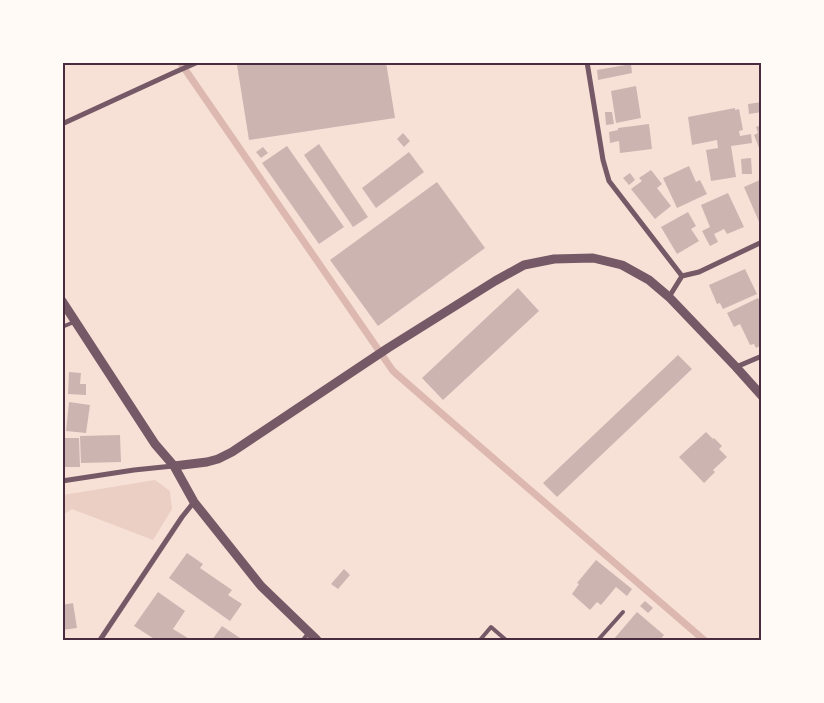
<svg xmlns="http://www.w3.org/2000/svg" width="824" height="703" font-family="'Times New Roman',serif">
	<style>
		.green { fill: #ebcfc5 }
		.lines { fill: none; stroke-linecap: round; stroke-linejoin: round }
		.stream { stroke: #dcb8b0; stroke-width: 7 }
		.building { fill: #ccb4b1 }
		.service { stroke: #755966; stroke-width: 4 }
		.minor { stroke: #755966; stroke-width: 5 }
		.tertiary { stroke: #755966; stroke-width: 9 }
		.neatline { fill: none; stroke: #4a2c40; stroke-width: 2 }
	</style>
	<rect width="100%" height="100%" fill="#f7e1d7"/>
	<polygon class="green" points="155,480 170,491 172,509 153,540 72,509 63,515 63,495"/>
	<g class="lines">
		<polyline class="stream" points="180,62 393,371 448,419 704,640"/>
	</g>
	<g class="building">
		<polygon points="252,62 386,62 395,118 249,140 237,65"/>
		<polygon points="631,64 632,73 598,80 597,70"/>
		<polygon points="636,86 641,118 616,123 611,91"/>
		<polygon points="762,102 762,112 749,114 748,104"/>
		<polygon points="735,108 735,110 739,109 743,130 739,131 740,136 751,134 752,143 731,146 736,177 711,181 706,150 718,148 717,140 692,145 688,117"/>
		<polygon points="605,112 612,112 614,124 606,125"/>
		<polygon points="649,124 652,149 620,153 619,141 610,143 609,132 618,130 618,128"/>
		<polygon points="762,124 762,153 761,153 754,135 758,133 756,127"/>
		<polygon points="403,133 410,141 404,147 397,139"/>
		<polygon points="319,144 368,217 353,227 304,155"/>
		<polygon points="287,146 344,227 319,244 262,163"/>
		<polygon points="263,147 268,153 261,158 256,152"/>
		<polygon points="409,152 424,172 376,208 362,188"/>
		<polygon points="751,158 752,174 742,174 741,159"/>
		<polygon points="689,166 696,182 700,180 707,194 677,208 663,178"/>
		<polygon points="651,170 662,184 657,188 671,206 655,219 631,189 642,181 639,178"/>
		<polygon points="630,173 635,180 629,185 623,178"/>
		<polygon points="762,179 762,223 760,224 744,187"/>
		<polygon points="437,182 485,248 378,326 330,260"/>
		<polygon points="728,193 744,227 727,234 724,229 714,234 718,242 710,246 702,231 710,227 701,205"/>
		<polygon points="688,212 696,226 691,229 699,241 677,254 661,227"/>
		<polygon points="745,269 757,294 723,309 720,303 717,304 709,285"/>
		<polygon points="518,288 539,311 443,400 422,378"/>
		<polygon points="758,298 760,302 762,301 762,316 760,313 759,314 762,319 762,345 756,348 754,344 750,345 740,324 734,327 727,313"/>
		<polygon points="678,355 692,369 557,497 543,483"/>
		<polygon points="69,372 81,373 80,384 86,384 86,395 68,394"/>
		<polygon points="69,402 90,405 86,433 66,431"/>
		<polygon points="706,432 713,439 714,438 722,446 719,449 727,457 713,470 715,472 704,483 679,457"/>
		<polygon points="120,435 121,462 81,463 80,436"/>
		<polygon points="62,438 79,438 80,467 62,467"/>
		<polygon points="187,553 203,564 200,568 232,590 228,595 242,604 230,621 169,578"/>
		<polygon points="596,560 632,589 627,596 616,587 601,605 597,602 590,610 572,594 579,584 577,583"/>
		<polygon points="344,569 350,575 338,589 331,584"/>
		<polygon points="158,592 185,611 173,629 191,640 156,640 134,626"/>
		<polygon points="645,601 653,608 648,613 640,606"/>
		<polygon points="73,603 77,628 62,630 62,605"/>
		<polygon points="637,612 664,635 660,640 613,640"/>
		<polygon points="222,626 243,640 212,640"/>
	</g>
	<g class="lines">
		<g class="service">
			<polyline points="62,327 74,322"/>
			<polyline points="303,640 309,632"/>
			<polyline points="480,640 491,627 506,640"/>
			<polyline points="598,640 623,612"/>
		</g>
		<g class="minor">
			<polyline points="587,62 603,160 609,181 682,276"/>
			<polyline points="62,124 173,73 198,62"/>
			<polyline points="669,297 682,276 699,272 762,242"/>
			<polyline points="736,367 762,356"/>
			<polyline points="62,481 134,470 173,466"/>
			<polyline points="100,640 182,517 194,502"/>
		</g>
		<g class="tertiary">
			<polyline points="62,301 155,444 174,466 194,502 261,586 317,640"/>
			<polyline points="174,466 207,462 218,459 232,452 388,348 495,281 524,265 554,259 593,258 622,265 649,280 669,297 736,367 762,396"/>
		</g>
	</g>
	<rect width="824" height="703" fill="none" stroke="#fffaf5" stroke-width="128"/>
	<rect x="64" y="64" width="696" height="575" class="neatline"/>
</svg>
